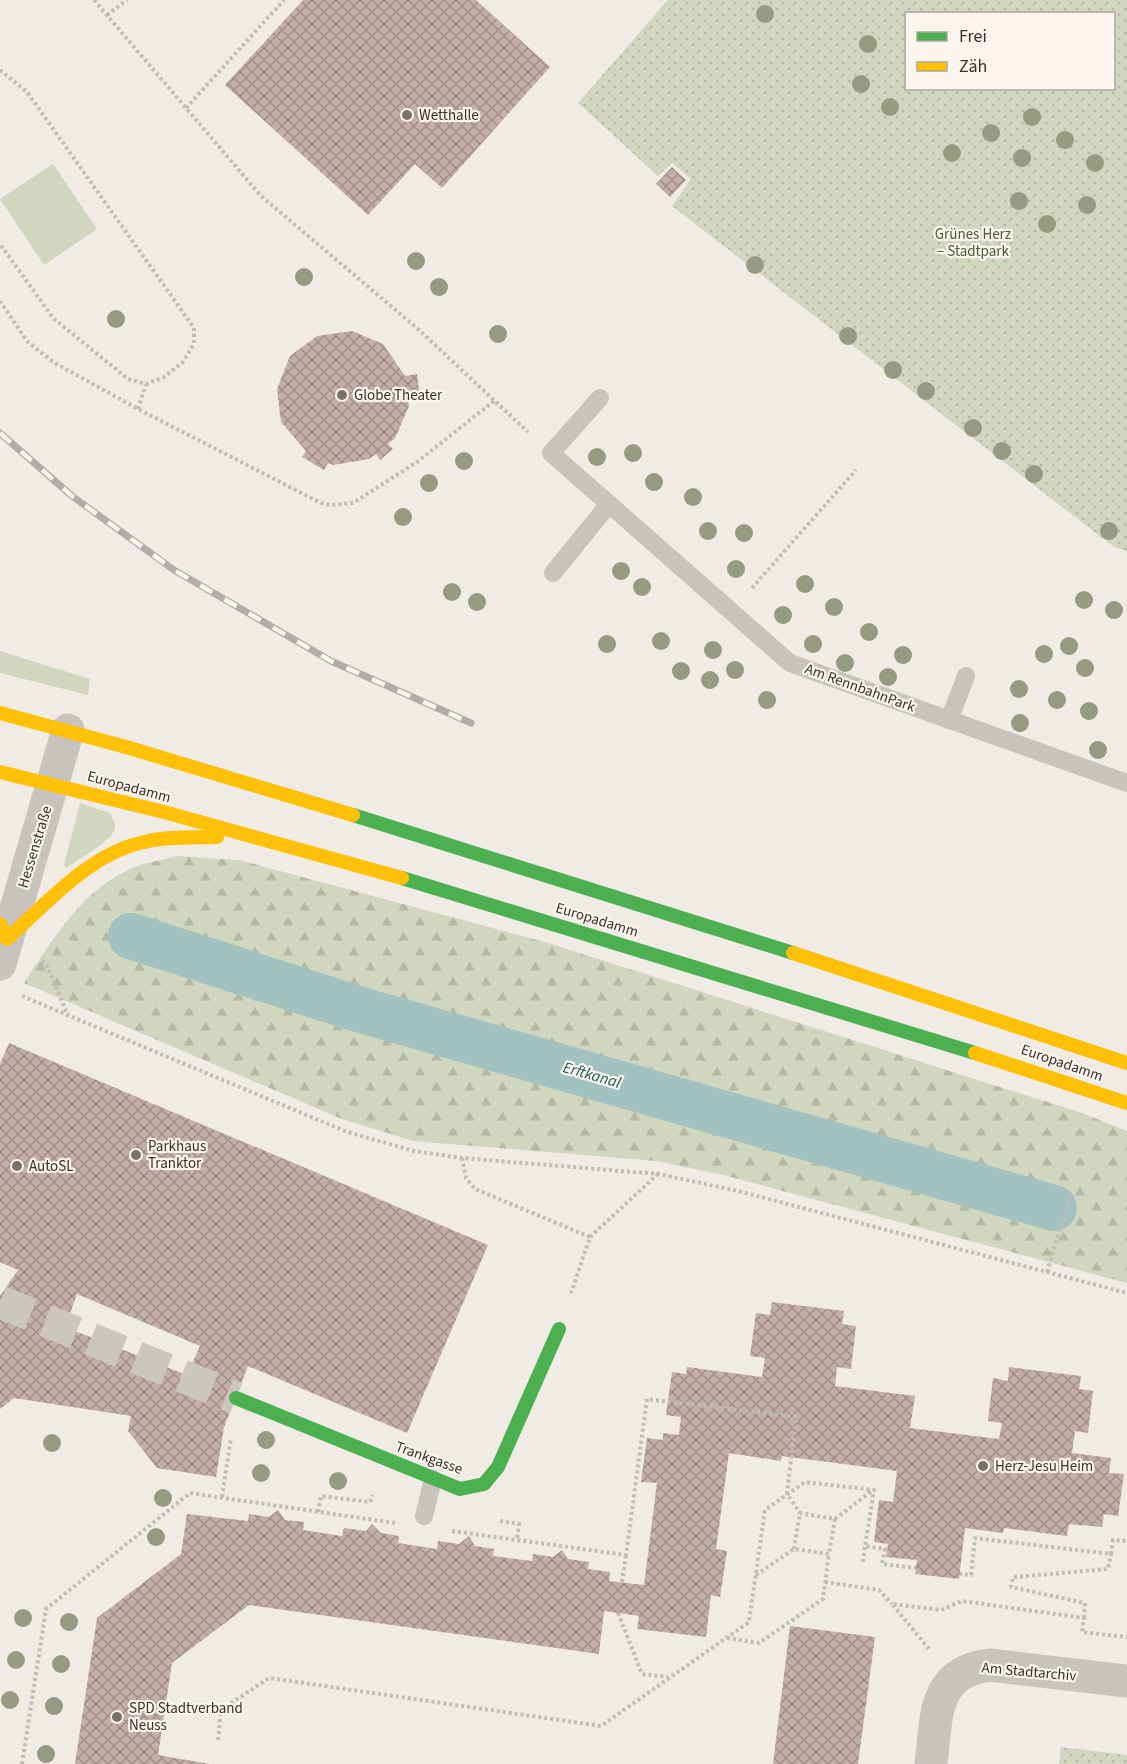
<svg xmlns="http://www.w3.org/2000/svg" width="1127" height="1764" font-family="'Source Sans 3',sans-serif">
	<style>
		.green { fill: #d1d6bf }
		.forest { fill: url(#forest-firs); fill-rule: evenodd }
		.park { fill: url(#park-dots); fill-rule: evenodd }
		.lines { fill: none; stroke-linecap: round; stroke-linejoin: round }
		.canal { stroke: #a1c2c1; stroke-width: 46 }
		.building { fill: url(#building-cross-hatch); fill-rule: evenodd }
		.secondary-tunnel { stroke: #ccc6c0; stroke-width: 33; stroke-dasharray: 33 16; stroke-linecap: butt }
		.path { stroke: #c2bbb6; stroke-width: 4; stroke-dasharray: 3 3; stroke-linecap: butt }
		.lane { stroke: #c9c3be; stroke-width: 18 }
		.street { stroke: #c9c3be; stroke-width: 33 }
		.fast { stroke: #4caf50; stroke-width: 14 }
		.slow { stroke: #ffc107; stroke-width: 14 }
		.rail-casing { stroke: #b1aca8; stroke-width: 7 }
		.rail { stroke: #fbf5ee; stroke-width: 4.5; stroke-dasharray: 14; stroke-linecap: butt }
		.tree { fill: #959b80 }
		.poi-dot { fill: #7a716c; stroke: #fbf5ee; stroke-width: 2 }
		.labels { text-anchor: middle; dominant-baseline: central; stroke-width: 4.5; stroke-linejoin: round; paint-order: stroke }
		.poi-label { font-size: 15px; fill: #3b302b; stroke: #fbf5ee; text-anchor: start }
		.park-label { font-size: 15px; fill: #4a5a2e; stroke: #fbf5ee }
		.street-label { font-size: 15px; fill: #3b302b; stroke: #fbf5ee }
		.water-label { font-size: 16px; font-style: italic; fill: #1f5a5e; stroke: #fbf5ee }
	</style>
	<defs>
		<pattern id="forest-firs" width="22" height="20" patternUnits="userSpaceOnUse" patternTransform="scale(1.5)"><rect width="22" height="20" fill="#d1d6bf"/><path d="M5 1l3.5 6h-7zM16 11l3.5 6h-7z" fill="#b4b8a4"/></pattern>
		<pattern id="park-dots" width="8" height="8" patternUnits="userSpaceOnUse" patternTransform="scale(1.5)"><rect width="8" height="8" fill="#d1d6bf"/><path d="M2 2h.1M6 6h.1" fill="none" stroke="#b4b8a4" stroke-width="1.8" stroke-linecap="round"/></pattern>
		<pattern id="building-cross-hatch" width="8" height="8" patternUnits="userSpaceOnUse" patternTransform="scale(1.5)"><rect width="8" height="8" fill="#c3afa7"/><path d="M0 0l8 8M0 8l8-8" fill="none" stroke="#a08f88"/></pattern>
	</defs>
	<rect width="100%" height="100%" fill="#f0ebe5"/>
	<g class="green">
		<polygon points="53,164 97,229 44,265 0,199"/>
		<polygon points="0,651 90,679 88,695 0,673"/>
		<path d="M80,803l30,10c3,6 7,11 4,18 -6,12 -37,29 -48,37l-2,-3z"/>
	</g>
	<path class="forest" d="M176,856l63,4 309,83 534,170 45,18v152l-404,-108 -67,-14 -243,-20 -71,-22 -318,-136c29,-44 59,-95 111,-116 13,-5 27,-7 41,-11zM137,923l228,75 695,194 -7,29 -694,-196 -233,-78z"/>
	<g class="park">
		<path d="M668,0h459v551l-13,-4 -442,-341 19,-27 -19,-16 -14,13 -80,-73zM906,14h208v74h-208z"/>
		<polygon points="1061,1747 1127,1755 1127,1764 1059,1764"/>
	</g>
	<g class="lines">
		<polyline class="canal" points="131,936 361,1010 1054,1208"/>
	</g>
	<g class="building">
		<polygon points="303,0 476,0 550,67 442,188 415,164 368,215 225,85"/>
		<polygon points="672,167 686,180 670,197 656,184"/>
		<polygon points="352,331 383,344 405,376 417,374 420,399 408,401 409,406 395,438 388,444 393,449 380,460 376,454 369,459 333,465 328,463 324,470 302,457 306,451 281,422 277,389 290,356 317,336"/>
		<path d="M9,1043l479,202 -81,188 -159,-67 -24,61 -8,50 -59,-9 -29,-37 3,-15 -117,-18 -14,11v-113l18,-26 -18,-8v-198zM77,1294l123,52 -13,29 -122,-48z"/>
		<polygon points="772,1302 844,1311 842,1324 856,1326 851,1369 837,1367 835,1386 915,1396 910,1428 999,1439 1002,1423 988,1421 993,1378 1008,1381 1009,1367 1081,1376 1079,1389 1093,1391 1088,1433 1075,1431 1072,1453 1111,1458 1109,1473 1124,1474 1118,1516 1104,1514 1102,1527 1069,1524 1067,1536 1004,1528 1003,1533 965,1528 959,1579 915,1574 917,1560 886,1557 888,1544 874,1542 879,1500 893,1502 897,1471 782,1456 781,1461 729,1453 716,1549 727,1551 720,1597 711,1595 706,1637 637,1629 639,1616 604,1611 599,1654 249,1605 172,1663 158,1755 210,1764 75,1764 97,1618 181,1554 187,1514 248,1521 249,1514 269,1517 278,1510 285,1520 304,1522 303,1530 342,1536 344,1528 366,1531 372,1524 381,1533 399,1536 398,1543 437,1549 438,1541 459,1544 469,1536 475,1546 494,1549 493,1556 532,1561 533,1554 553,1557 562,1550 568,1559 589,1562 588,1569 610,1572 609,1581 644,1585 657,1483 641,1482 647,1438 663,1440 663,1433 679,1435 681,1417 666,1415 672,1372 686,1374 687,1367 762,1377 765,1358 750,1356 756,1313 770,1315"/>
		<polygon points="790,1626 875,1637 858,1764 773,1764"/>
	</g>
	<g class="lines">
		<polyline class="secondary-tunnel" points="0,1302 236,1398"/>
		<g class="path">
			<polyline points="94,0 261,196 418,329 528,432"/>
			<polyline points="107,15 127,0"/>
			<polyline points="0,70 27,92 194,328 194,344 183,362 164,377 146,384 128,379 53,318 0,244"/>
			<polyline points="186,108 284,0"/>
			<polyline points="0,301 27,341 53,362 138,409 321,503 332,505 353,503 417,462 494,401"/>
			<polyline points="138,409 146,384"/>
			<polyline points="752,588 856,470"/>
			<polyline points="42,961 46,963 68,1016"/>
			<polyline points="22,996 347,1132 414,1151 462,1158 659,1174 738,1191 1127,1293"/>
			<polyline points="462,1158 466,1178 475,1189 590,1237 571,1293"/>
			<polyline points="590,1237 658,1174"/>
			<polyline points="1047,1272 1071,1193"/>
			<polyline points="222,1497 231,1438"/>
			<polyline points="318,1512 321,1496 370,1502 373,1495"/>
			<polyline points="835,1519 873,1490"/>
			<polyline points="500,1521 519,1524 517,1540"/>
			<polyline points="452,1531 626,1555 647,1399 796,1417 787,1494 800,1513"/>
			<polyline points="863,1562 865,1546"/>
			<polyline points="959,1574 971,1575 975,1538 1111,1554 1113,1540 1127,1541"/>
			<polyline points="756,1575 794,1549 829,1554 835,1519 800,1513 794,1549"/>
			<polyline points="622,1582 626,1555"/>
			<polyline points="825,1582 879,1590 892,1604"/>
			<polyline points="618,1613 642,1674 668,1677"/>
			<polyline points="1084,1618 1085,1603 1011,1587 1013,1577 1108,1569 1111,1554"/>
			<polyline points="727,1638 759,1643 823,1599 829,1554"/>
			<polyline points="929,1649 892,1604 941,1610 962,1601 1084,1618 1082,1632 1127,1637"/>
			<polyline points="218,1740 221,1710 269,1678 601,1726 749,1622 765,1510 805,1482 874,1490 865,1546 885,1549 882,1564 916,1568"/>
			<polyline points="22,1764 46,1609 190,1493 395,1523"/>
		</g>
		<g class="lane">
			<polyline points="600,398 551,453 790,663 1127,783"/>
			<polyline points="553,573 609,504"/>
			<polyline points="949,720 966,676"/>
			<polyline points="424,1516 433,1479"/>
		</g>
		<g class="street">
			<polyline points="0,964 68,730"/>
			<path d="M931,1764c6,-47 1,-92 59,-99l137,16"/>
		</g>
		<g class="fast">
			<polyline points="353,815 793,953"/>
			<polyline points="402,878 975,1053"/>
			<polyline points="236,1398 460,1489 484,1484 498,1467 559,1329"/>
		</g>
		<g class="slow">
			<polyline points="0,713 126,747 353,815"/>
			<polyline points="0,772 164,812 402,878"/>
			<path d="M0,924l7,15c40,-36 82,-85 137,-97 24,-6 49,-4 73,-5"/>
			<polyline points="793,953 1127,1063"/>
			<polyline points="975,1053 1127,1103"/>
		</g>
		<g class="rail-casing">
			<polyline id="rail" points="0,433 72,496 174,570 331,661 471,723"/>
		</g>
		<use href="#rail" class="rail"/>
	</g>
	<g class="tree">
		<circle cx="765" cy="14" r="9"/>
		<circle cx="868" cy="44" r="9"/>
		<circle cx="861" cy="84" r="9"/>
		<circle cx="890" cy="107" r="9"/>
		<circle cx="1032" cy="117" r="9"/>
		<circle cx="991" cy="133" r="9"/>
		<circle cx="1065" cy="140" r="9"/>
		<circle cx="952" cy="153" r="9"/>
		<circle cx="1022" cy="158" r="9"/>
		<circle cx="1095" cy="163" r="9"/>
		<circle cx="1019" cy="201" r="9"/>
		<circle cx="1087" cy="205" r="9"/>
		<circle cx="1047" cy="224" r="9"/>
		<circle cx="416" cy="261" r="9"/>
		<circle cx="755" cy="265" r="9"/>
		<circle cx="304" cy="277" r="9"/>
		<circle cx="439" cy="287" r="9"/>
		<circle cx="116" cy="319" r="9"/>
		<circle cx="498" cy="334" r="9"/>
		<circle cx="848" cy="336" r="9"/>
		<circle cx="893" cy="370" r="9"/>
		<circle cx="926" cy="391" r="9"/>
		<circle cx="973" cy="428" r="9"/>
		<circle cx="1002" cy="451" r="9"/>
		<circle cx="633" cy="453" r="9"/>
		<circle cx="597" cy="457" r="9"/>
		<circle cx="464" cy="461" r="9"/>
		<circle cx="1034" cy="474" r="9"/>
		<circle cx="654" cy="482" r="9"/>
		<circle cx="429" cy="483" r="9"/>
		<circle cx="693" cy="497" r="9"/>
		<circle cx="403" cy="517" r="9"/>
		<circle cx="708" cy="531" r="9"/>
		<circle cx="1109" cy="531" r="9"/>
		<circle cx="744" cy="533" r="9"/>
		<circle cx="736" cy="569" r="9"/>
		<circle cx="621" cy="571" r="9"/>
		<circle cx="805" cy="584" r="9"/>
		<circle cx="642" cy="587" r="9"/>
		<circle cx="452" cy="592" r="9"/>
		<circle cx="1084" cy="600" r="9"/>
		<circle cx="477" cy="602" r="9"/>
		<circle cx="834" cy="607" r="9"/>
		<circle cx="1114" cy="610" r="9"/>
		<circle cx="783" cy="615" r="9"/>
		<circle cx="869" cy="632" r="9"/>
		<circle cx="661" cy="641" r="9"/>
		<circle cx="607" cy="644" r="9"/>
		<circle cx="813" cy="644" r="9"/>
		<circle cx="1069" cy="646" r="9"/>
		<circle cx="713" cy="650" r="9"/>
		<circle cx="1044" cy="654" r="9"/>
		<circle cx="903" cy="655" r="9"/>
		<circle cx="845" cy="663" r="9"/>
		<circle cx="1085" cy="668" r="9"/>
		<circle cx="735" cy="670" r="9"/>
		<circle cx="681" cy="671" r="9"/>
		<circle cx="888" cy="677" r="9"/>
		<circle cx="710" cy="680" r="9"/>
		<circle cx="1019" cy="689" r="9"/>
		<circle cx="767" cy="700" r="9"/>
		<circle cx="1057" cy="700" r="9"/>
		<circle cx="1089" cy="711" r="9"/>
		<circle cx="1020" cy="723" r="9"/>
		<circle cx="1098" cy="750" r="9"/>
		<circle cx="266" cy="1440" r="9"/>
		<circle cx="52" cy="1443" r="9"/>
		<circle cx="261" cy="1473" r="9"/>
		<circle cx="338" cy="1481" r="9"/>
		<circle cx="163" cy="1498" r="9"/>
		<circle cx="156" cy="1537" r="9"/>
		<circle cx="23" cy="1618" r="9"/>
		<circle cx="69" cy="1622" r="9"/>
		<circle cx="16" cy="1660" r="9"/>
		<circle cx="61" cy="1664" r="9"/>
		<circle cx="10" cy="1700" r="9"/>
		<circle cx="54" cy="1706" r="9"/>
		<circle cx="46" cy="1754" r="9"/>
	</g>
	<g class="poi-dot">
		<circle cx="407" cy="115" r="6"/>
		<circle cx="342" cy="395" r="6"/>
		<circle cx="136" cy="1155" r="6"/>
		<circle cx="17" cy="1166" r="6"/>
		<circle cx="983" cy="1466" r="6"/>
		<circle cx="117" cy="1717" r="6"/>
	</g>
	<g class="labels">
		<g class="poi-label">
			<text x="419" y="115">Wetthalle</text>
			<text x="354" y="395">Globe Theater</text>
			<text x="148" y="1146">Parkhaus<tspan x="148" dy="17">Tranktor</tspan></text>
			<text x="29" y="1166">AutoSL</text>
			<text x="995" y="1466">Herz-Jesu Heim</text>
			<text x="129" y="1708">SPD Stadtverband<tspan x="129" dy="17">Neuss</tspan></text>
		</g>
		<g class="park-label">
			<text x="973" y="234">Grünes Herz<tspan x="973" dy="17">– Stadtpark</tspan></text>
		</g>
		<g class="street-label">
			<text transform="translate(860 688) rotate(20)">Am RennbahnPark</text>
			<text transform="translate(129 787) rotate(15)">Europadamm</text>
			<text transform="translate(35 847) rotate(-73)">Hessenstraße</text>
			<text transform="translate(597 920) rotate(17)">Europadamm</text>
			<text transform="translate(1062 1063) rotate(19)">Europadamm</text>
			<text transform="translate(429 1458) rotate(20)">Trankgasse</text>
			<text transform="translate(1029 1672) rotate(5)">Am Stadtarchiv</text>
		</g>
		<g class="water-label">
			<text transform="translate(592 1075) rotate(16)">Erftkanal</text>
		</g>
	</g>
	<rect x="905" y="12" width="210" height="78" fill="#fbf5ee" stroke="#aea6a0" stroke-width="1.5"/>
	<rect x="917" y="32" width="30" height="9" fill="#4caf50" stroke="#aea6a0" stroke-width="1.5"/>
	<text x="959" y="42" font-size="18" fill="#3b302b">Frei</text>
	<rect x="917" y="62" width="30" height="9" fill="#ffc107" stroke="#aea6a0" stroke-width="1.5"/>
	<text x="959" y="72" font-size="18" fill="#3b302b">Zäh</text>
</svg>
